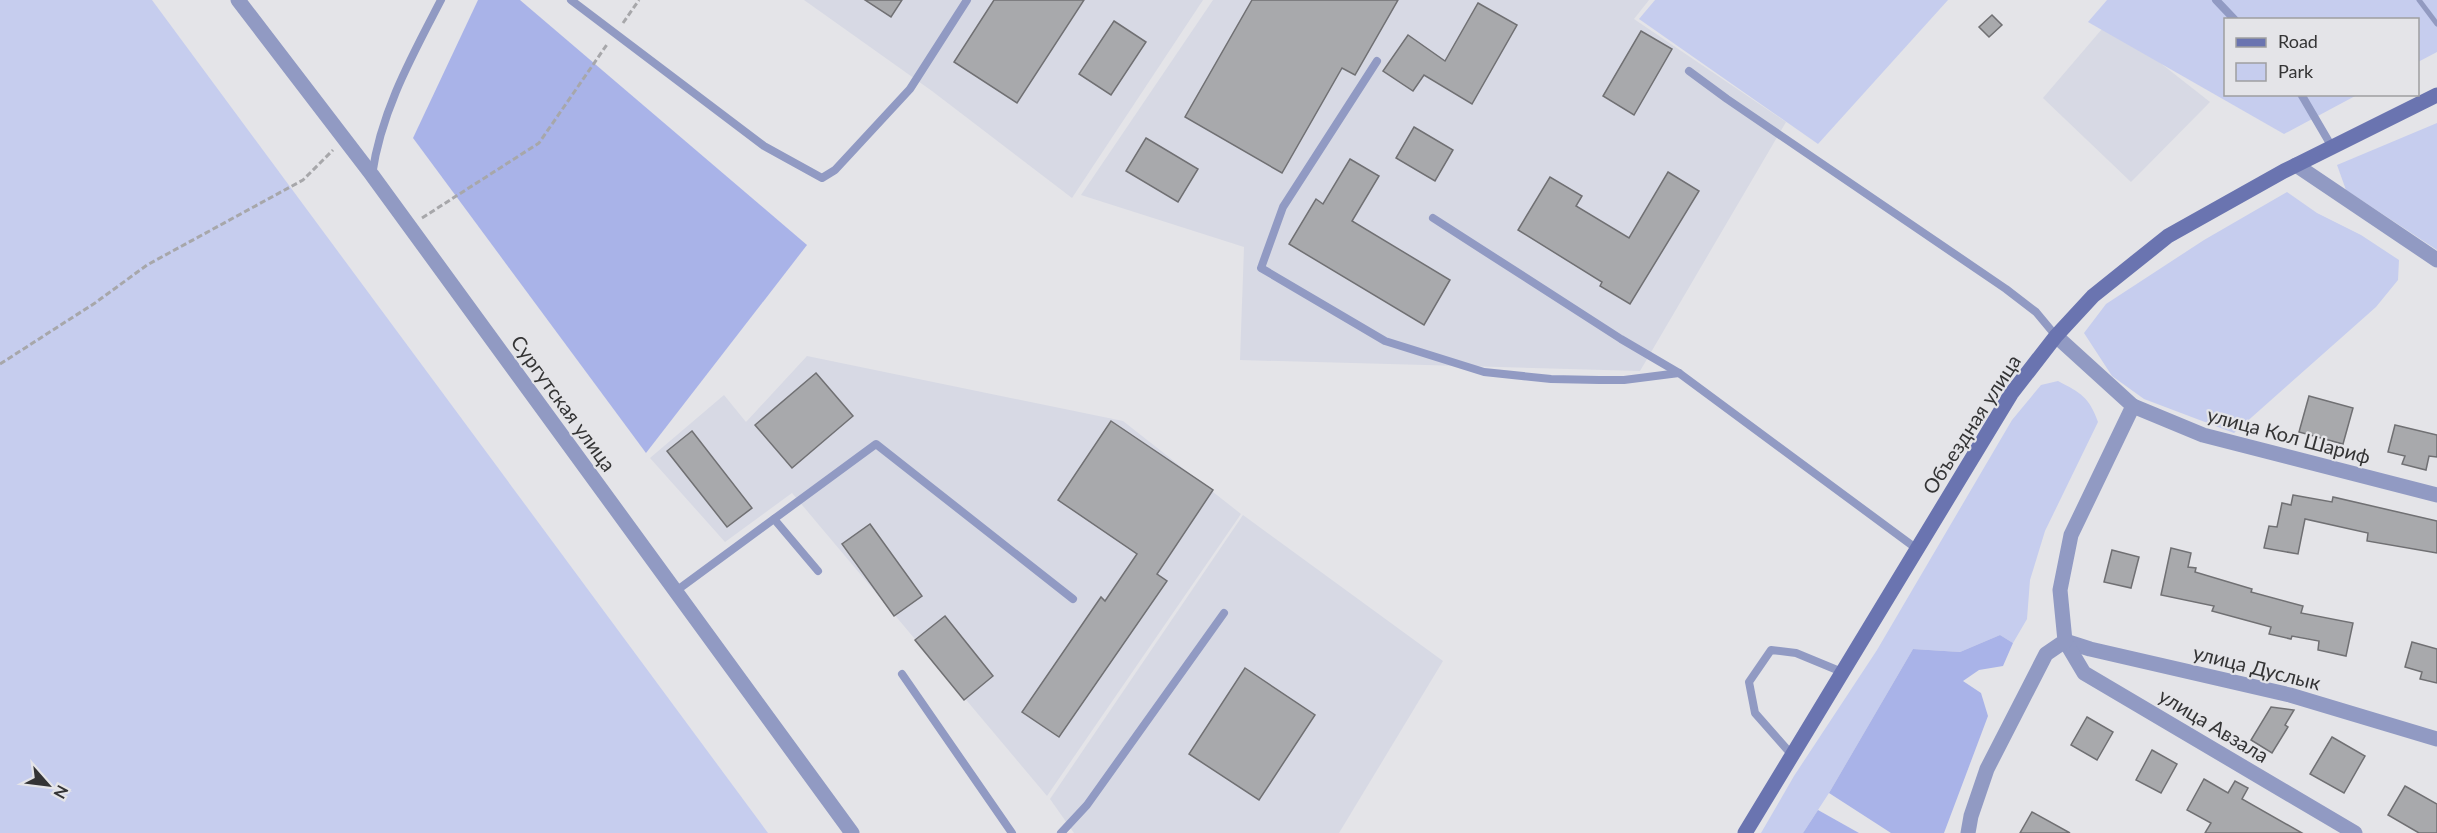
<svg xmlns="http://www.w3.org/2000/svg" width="2437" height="833" font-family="Lato,sans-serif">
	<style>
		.built { fill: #d7d9e4 }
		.green { fill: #c6cdee }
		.forest { fill: #a9b3e8 }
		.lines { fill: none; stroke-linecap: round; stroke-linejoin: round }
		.stream { stroke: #929ac0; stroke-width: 5 }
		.building { fill: #a8a9ac; stroke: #707073; stroke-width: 1.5 }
		.path { stroke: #a7a7aa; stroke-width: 3; stroke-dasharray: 6 3; stroke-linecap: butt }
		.service { stroke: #919ac3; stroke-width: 8 }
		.minor { stroke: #919ac3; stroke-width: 15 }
		.tertiary { stroke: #919ac3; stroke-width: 15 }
		.secondary { stroke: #6a74b0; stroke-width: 15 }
		.labels { text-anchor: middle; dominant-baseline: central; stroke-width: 4.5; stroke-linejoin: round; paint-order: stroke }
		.street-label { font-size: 20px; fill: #343435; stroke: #e4e4e8 }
	</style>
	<rect width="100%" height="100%" fill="#e4e4e8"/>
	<g class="built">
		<polygon points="804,0 1203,0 1072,198 932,91"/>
		<polygon points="1213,0 1649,0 1634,19 1786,122 1640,371 1240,360 1244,247 1081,195"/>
		<polygon points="2108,22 2210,102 2131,182 2043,98"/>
		<polygon points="807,356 1123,421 1241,514 1047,796 792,493 725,542 650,458 724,395 746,422"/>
		<polygon points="1243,515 1443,661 1339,833 1074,833 1050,799"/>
	</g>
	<g class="green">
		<polygon points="0,0 152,0 768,833 0,833"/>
		<polygon points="1655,0 1948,0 1818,144 1639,19"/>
		<polygon points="2107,0 2437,0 2437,52 2418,62 2418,20 2226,20 2226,94 2357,95 2284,134 2088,22"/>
		<polygon points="2437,123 2437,250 2346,190 2337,165"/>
		<polygon points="2287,192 2317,213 2361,235 2399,260 2398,280 2376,307 2234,433 2144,399 2112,376 2084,333 2106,304 2204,240"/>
		<path d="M2058,381c23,12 31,16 40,41l-53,109 -15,49 -3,39 -14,24 -13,-8 -40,17 -47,-3 -84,144 -26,40h-42l33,-57 83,-126 135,-230 29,-35z"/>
	</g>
	<g class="forest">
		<polygon points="478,0 520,0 807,245 646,453 413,138"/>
		<polygon points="2000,635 2013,643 2003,666 1979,670 1963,681 1981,693 1988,716 1944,833 1891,833 1829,793 1913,649 1960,652"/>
		<polygon points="1818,810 1859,833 1803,833"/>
	</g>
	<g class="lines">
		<polyline class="stream" points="2419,0 2437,24"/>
	</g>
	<g class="building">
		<polygon points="865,0 902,0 891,17"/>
		<polygon points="994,0 1084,0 1017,103 954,62"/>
		<polygon points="1252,0 1398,0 1355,75 1342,68 1282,173 1185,117"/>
		<polygon points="1478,3 1517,25 1472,104 1424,75 1413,91 1383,71 1408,35 1445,61"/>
		<polygon points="1992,15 2002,25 1989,37 1979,27"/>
		<polygon points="1114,21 1146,42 1111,95 1079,74"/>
		<polygon points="1641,31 1672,49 1634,115 1603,96"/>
		<polygon points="1414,127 1453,150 1435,181 1396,158"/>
		<polygon points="1146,138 1198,169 1178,202 1126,171"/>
		<polygon points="1350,159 1379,176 1352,221 1450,280 1424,325 1289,244 1316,199 1323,204"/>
		<polygon points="1668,172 1699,191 1630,304 1600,286 1602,282 1518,230 1550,177 1582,196 1576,206 1629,238"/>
		<polygon points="816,373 853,416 792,468 755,425"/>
		<polygon points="2309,396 2353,408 2343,444 2299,432"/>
		<polygon points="1111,421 1213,490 1157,574 1167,581 1059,737 1022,712 1101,597 1105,601 1137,554 1058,500"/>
		<polygon points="2395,425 2437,435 2437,457 2429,456 2426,470 2402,464 2405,456 2388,452"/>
		<polygon points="692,431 752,508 727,527 667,451"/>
		<polygon points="2293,495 2332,502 2333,497 2437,521 2437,553 2367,541 2368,533 2305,519 2298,554 2264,548 2269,526 2277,527 2282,503 2291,505"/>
		<polygon points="870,524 922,596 894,616 842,544"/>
		<polygon points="2171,548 2191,553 2188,567 2196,568 2195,572 2252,589 2251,592 2303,606 2301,613 2353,623 2346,656 2318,650 2319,641 2292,636 2291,639 2269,634 2271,627 2212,611 2214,606 2161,595"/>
		<polygon points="2112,550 2139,557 2131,588 2104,582"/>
		<polygon points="945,616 993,676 964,700 915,640"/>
		<polygon points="2412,642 2437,649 2437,683 2420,679 2422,672 2405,667"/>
		<polygon points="1245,668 1315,715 1259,800 1189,754"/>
		<polygon points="2271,707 2294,710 2285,725 2288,727 2272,753 2251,740"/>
		<polygon points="2087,717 2113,732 2097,760 2071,745"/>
		<polygon points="2332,737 2365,756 2344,793 2310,774"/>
		<polygon points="2152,750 2177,764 2161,793 2136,780"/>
		<polygon points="2204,779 2228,793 2235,781 2248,788 2242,799 2302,833 2205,833 2211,823 2187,810"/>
		<polygon points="2405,786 2437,804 2437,833 2419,833 2388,815"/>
		<polygon points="2032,812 2070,833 2020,833"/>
	</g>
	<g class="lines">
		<g class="path">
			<polyline points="623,23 639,0"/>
			<polyline points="422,218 539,143 608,43"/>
			<polyline points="0,364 95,303 147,265 303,180 333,150"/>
		</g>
		<g class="service">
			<polyline points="571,0 764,146 822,178 835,170 910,89 967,0"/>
			<polyline points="2216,0 2235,20"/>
			<polyline points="1377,61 1283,207 1261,268 1385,341 1484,372 1551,379 1599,380 1624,380 1679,373"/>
			<polyline points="1689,71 1727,99 2006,289 2036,312 2056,336"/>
			<polyline points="2301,94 2332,147"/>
			<path d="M372,175c9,-64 40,-119 69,-175"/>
			<polyline points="1433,218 1621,339 1679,373 1917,549"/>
			<polyline points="774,519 818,571"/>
			<polyline points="676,591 876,444 1073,599"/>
			<polyline points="902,674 1012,833"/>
			<polyline points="1792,755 1755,713 1749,682 1771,650 1796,653 1842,672"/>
			<polyline points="1061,833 1087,805 1224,613"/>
		</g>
		<g class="minor">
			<polyline points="2296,165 2437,260"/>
			<polyline points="2133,406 2203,435 2437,495"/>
			<polyline points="2065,641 2090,649 2290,695 2437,739"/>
			<polyline points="2065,641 2084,673 2355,833"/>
			<polyline points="1968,833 1971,816 1987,769 2046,654 2065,641 2060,590 2071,535 2133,406 2056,336"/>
		</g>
		<polyline class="tertiary" points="238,0 372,175 852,833"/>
		<polyline class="secondary" points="1745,833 2011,394 2056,336 2093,296 2168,236 2284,171 2437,95"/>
	</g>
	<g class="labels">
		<g class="street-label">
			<text transform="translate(564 403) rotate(54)">Сургутская улица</text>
			<text transform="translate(1971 424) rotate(-57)">Объездная улица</text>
			<text transform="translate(2289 435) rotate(15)">улица Кол Шариф</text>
			<text transform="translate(2257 667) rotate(14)">улица Дуслык</text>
			<text transform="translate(2214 725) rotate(31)">улица Авзала</text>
		</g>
	</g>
	<rect x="2224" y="18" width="195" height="78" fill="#e4e4e8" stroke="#9e9ea0" stroke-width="1.5"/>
	<rect x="2236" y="38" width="30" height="9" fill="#6a74b0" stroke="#9e9ea0" stroke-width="1.5"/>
	<text x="2278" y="48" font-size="18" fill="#343435">Road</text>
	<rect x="2236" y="63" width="30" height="18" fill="#c6cdee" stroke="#9e9ea0" stroke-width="1.5"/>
	<text x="2278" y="78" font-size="18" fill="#343435">Park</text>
	<g transform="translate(48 785) rotate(118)" stroke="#e4e4e8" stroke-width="4.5" paint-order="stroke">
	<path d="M0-4.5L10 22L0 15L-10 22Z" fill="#343435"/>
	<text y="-9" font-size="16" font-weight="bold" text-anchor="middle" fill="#343435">N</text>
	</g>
</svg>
